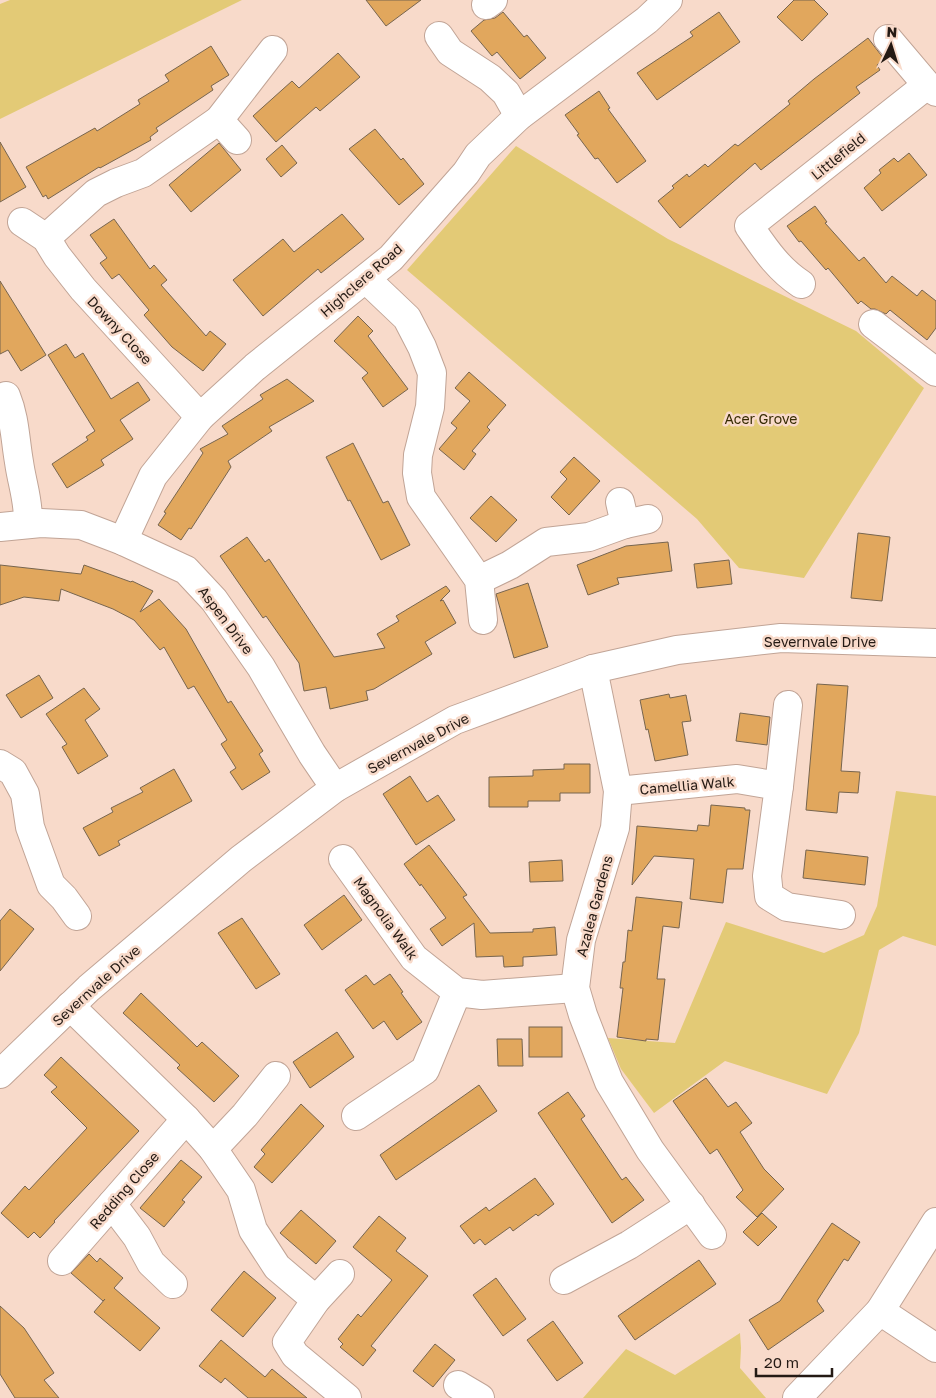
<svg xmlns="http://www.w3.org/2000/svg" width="936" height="1398" font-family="'Golos Text',sans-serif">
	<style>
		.green { fill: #e3ca76 }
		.building { fill: #e1a75d; stroke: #77654f }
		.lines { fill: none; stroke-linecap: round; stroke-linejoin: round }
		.minor-casing { stroke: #c1a496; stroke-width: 30 }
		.minor { stroke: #fff; stroke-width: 28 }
		.labels { text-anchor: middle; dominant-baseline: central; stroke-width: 5; stroke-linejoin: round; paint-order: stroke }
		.street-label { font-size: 14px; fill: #241a14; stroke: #f8daca }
		.park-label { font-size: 14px; fill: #362b02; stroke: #f8daca }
	</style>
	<rect width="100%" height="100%" fill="#f8daca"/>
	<g class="green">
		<polygon points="10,0 242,0 0,119 0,4"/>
		<polygon points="516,146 668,239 856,331 924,388 804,578 739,568 697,519 407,270"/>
		<polygon points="896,791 936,796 936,946 903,936 879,950 859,1033 827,1094 725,1061 654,1113 621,1069 608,1038 675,1043 726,922 824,953 864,935 877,906"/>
		<polygon points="740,1333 741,1348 740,1368 766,1398 583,1398 626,1349 675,1375"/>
	</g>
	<g class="building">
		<polygon points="366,0 421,0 386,26"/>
		<polygon points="794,0 814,0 828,14 802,41 777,17"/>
		<polygon points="503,12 524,37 527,35 546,58 520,79 497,52 492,56 471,31 484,20 495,18"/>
		<polygon points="719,12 740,42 657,100 637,73 693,36 690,32"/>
		<polygon points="868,38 884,59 877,65 880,70 856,87 860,93 761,170 755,163 680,228 658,201 674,188 672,186 687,174 689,177 705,164 708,167 735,144 738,146 790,104 788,101 814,79"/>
		<polygon points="211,46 229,75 211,86 213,90 156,128 158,131 150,137 151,140 100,168 99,167 48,199 46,195 43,197 26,167 95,128 97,131 140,104 138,100 169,81 165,75"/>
		<polygon points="338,53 360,77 320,111 316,107 276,142 253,116 292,81 299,88"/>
		<polygon points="599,91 610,108 608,109 646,161 617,183 598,158 595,159 577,135 579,134 565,115"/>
		<polygon points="375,129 401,160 403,158 424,184 399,205 349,149"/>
		<polygon points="0,142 26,187 0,202"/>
		<polygon points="219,143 241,170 191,212 169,185"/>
		<polygon points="282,145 297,163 281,177 266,159"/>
		<polygon points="909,153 927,175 882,211 864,188 881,173 879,170 894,158 898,162"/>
		<polygon points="815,206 827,222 825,223 859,261 864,257 886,283 892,276 917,296 922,290 936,301 936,328 927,340 890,310 886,314 875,309 871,309 861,301 858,304 828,268 826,270 801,241 799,242 787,226"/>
		<polygon points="342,214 364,239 321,273 318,269 263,316 233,280 283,239 294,252"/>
		<polygon points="114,219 150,269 154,265 167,280 161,285 206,336 210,331 226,344 203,371 172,347 144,315 149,310 119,274 112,279 100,263 107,258 90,235"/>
		<polygon points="0,281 46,355 21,371 8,350 0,354"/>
		<polygon points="358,316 373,331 368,336 408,389 383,407 362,378 368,373 334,341"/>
		<polygon points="66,344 75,358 83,353 111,399 138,382 150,400 120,420 133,439 101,460 104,465 67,488 52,464 88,440 86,437 95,431 48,355"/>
		<polygon points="469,372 506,405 487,427 490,430 472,451 476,454 464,470 439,449 457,428 451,423 470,401 455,388"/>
		<polygon points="287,379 314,401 269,427 272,431 228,461 231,467 191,529 189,528 181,540 158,525 166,513 164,512 203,453 200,449 228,434 222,426 263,399 260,395"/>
		<polygon points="353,443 383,503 388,501 410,545 381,560 350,500 348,501 326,457"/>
		<polygon points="574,457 600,481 569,515 551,497 567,479 560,472"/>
		<polygon points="491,496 517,520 496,542 470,518"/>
		<polygon points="858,533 890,537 882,601 851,598"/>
		<polygon points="247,537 265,562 269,559 334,657 385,648 377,634 399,621 396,616 446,586 450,591 440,601 443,600 456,623 425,642 432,654 374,689 366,691 368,700 330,709 326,687 304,691 299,663 266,616 263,618 220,556"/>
		<polygon points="668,542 672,571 617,578 619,584 588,595 577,565 626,546"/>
		<polygon points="729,560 732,584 697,588 694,564"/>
		<polygon points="0,565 81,574 84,565 131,582 132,581 153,591 140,612 159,599 186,629 228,703 231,701 263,751 259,754 270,772 242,790 230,772 236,768 221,744 227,740 194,686 188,689 164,647 160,650 134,620 113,609 61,589 59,601 24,597 0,605"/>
		<polygon points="528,583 548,647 514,658 496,594"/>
		<polygon points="39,675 53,698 21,718 6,695"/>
		<polygon points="817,684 848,686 841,771 860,772 858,793 839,792 837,813 806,810"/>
		<polygon points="84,688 100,709 85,720 108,756 78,774 62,747 67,744 46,714"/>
		<polygon points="669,694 670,698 686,695 691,721 682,722 688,755 655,761 648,729 646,730 640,700"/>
		<polygon points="740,713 770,717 767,745 736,741"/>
		<polygon points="564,764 590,764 590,793 560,793 560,801 528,801 528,807 489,807 489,777 533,776 533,770 564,769"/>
		<polygon points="174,769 192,801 118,841 120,845 99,856 83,828 113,812 111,808 143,792 140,788"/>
		<polygon points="410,776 427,802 438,795 455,820 416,845 383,794"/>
		<polygon points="711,805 745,808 745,810 750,810 743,869 727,869 723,903 690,899 694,859 654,856 632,885 637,826 697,831 698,825 709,826"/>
		<polygon points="429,845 467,895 463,897 490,933 533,932 533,929 555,927 557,955 523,957 523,966 504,967 503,956 476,957 474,923 442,946 430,929 446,918 421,884 420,886 404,864"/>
		<polygon points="806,850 868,857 865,885 803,878"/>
		<polygon points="562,860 563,881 530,882 529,862"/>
		<polygon points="344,895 362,920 322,950 304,925"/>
		<polygon points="636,897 682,902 679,928 663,926 657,979 665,979 658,1040 646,1039 646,1041 617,1037 623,988 620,988 623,962 625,962 628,930 632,931"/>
		<polygon points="10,909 34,929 0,971 0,921"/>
		<polygon points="242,918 280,974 256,989 218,933"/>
		<polygon points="390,974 403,992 401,993 422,1022 397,1040 384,1021 373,1029 345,990 366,975 374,985"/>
		<polygon points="141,993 197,1047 202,1042 239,1076 214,1102 177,1068 180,1065 123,1013"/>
		<rect x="529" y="1027" width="33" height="30"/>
		<polygon points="337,1032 354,1057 310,1088 293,1062"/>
		<polygon points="497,1039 522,1039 523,1066 498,1066"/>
		<polygon points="61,1057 139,1131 54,1221 55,1222 40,1238 34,1232 28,1238 1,1213 25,1186 29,1190 87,1128 51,1092 57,1087 44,1075"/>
		<polygon points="706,1078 728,1107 736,1102 752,1123 740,1132 764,1169 784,1189 757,1217 736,1197 743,1190 717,1149 710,1154 673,1101"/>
		<polygon points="479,1085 497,1111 396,1180 380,1155"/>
		<polygon points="568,1092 585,1116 581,1119 622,1180 626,1177 644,1200 612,1223 538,1113"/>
		<polygon points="301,1104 324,1126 272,1183 254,1167 265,1154 261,1150"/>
		<polygon points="181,1160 202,1177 182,1200 185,1202 164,1227 140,1208"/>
		<polygon points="535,1178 554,1204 538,1216 536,1214 513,1231 510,1227 485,1245 480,1239 474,1244 460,1226 486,1207 489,1211"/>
		<polygon points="301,1210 336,1241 316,1264 280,1233"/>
		<polygon points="762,1213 777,1227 758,1246 743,1232"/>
		<polygon points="379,1216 406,1238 396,1251 428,1276 371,1346 376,1350 363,1366 340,1347 343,1344 338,1339 358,1314 361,1317 392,1280 353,1247"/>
		<polygon points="832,1223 860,1242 848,1261 844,1259 817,1301 824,1311 768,1350 749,1320 780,1301"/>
		<polygon points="89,1254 97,1262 100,1258 123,1278 114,1288 160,1328 140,1351 94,1312 105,1299 103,1301 71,1273"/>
		<polygon points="699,1260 716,1284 635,1340 618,1316"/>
		<polygon points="244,1271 276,1298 243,1337 211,1310"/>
		<polygon points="496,1278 526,1319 503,1336 473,1295"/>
		<polygon points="0,1306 24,1328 54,1373 44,1380 59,1398 15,1398 0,1374"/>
		<polygon points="553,1321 583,1363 557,1381 527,1340"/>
		<polygon points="221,1340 265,1377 272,1369 307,1398 248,1398 225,1378 221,1383 199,1366"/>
		<polygon points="435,1344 455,1360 433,1387 413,1371"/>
	</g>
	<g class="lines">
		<g class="minor-casing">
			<g id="minor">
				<polyline points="486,5 493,0"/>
				<polyline points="439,36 450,52 490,78 506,93 519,116"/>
				<polyline points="888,39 927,85 936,92"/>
				<polyline points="219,120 237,140"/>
				<polyline points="22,222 46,238 57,256 83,289 200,417"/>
				<polyline points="46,238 96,193 116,183 143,173 219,120 273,50"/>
				<polyline points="366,279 407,318 422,347 432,373 430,407 418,455 417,473 421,497 479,580 483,620"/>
				<path d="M801,284c-23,-15 -36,-35 -52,-58l178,-141"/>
				<polyline points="873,324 936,372"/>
				<path d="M6,396c9,22 9,43 13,66 3,22 10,39 9,62"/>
				<polyline points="620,502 625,524"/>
				<polyline points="0,527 41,523 81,525 123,541 186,570 214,600 261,667 312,754 335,788"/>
				<polyline points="123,541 153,476 200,417 255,367 391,258 466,173 478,155 519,116 647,20 668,0"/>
				<polyline points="479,580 510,565 546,542 589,537 625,524 648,519"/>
				<polyline points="593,669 618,791 615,828 581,940 575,988 583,1015 609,1082 650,1150 712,1235"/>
				<polyline points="0,764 13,772 25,794 30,827 51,885 64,898 77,916"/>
				<polyline points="779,786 788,705"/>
				<polyline points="618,791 737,779 779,786 767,876 769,896 787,907 841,915"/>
				<polyline points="343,859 414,958 457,992 482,995 575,988"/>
				<polyline points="70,1006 186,1119 213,1149 241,1190 253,1230 277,1267 316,1300"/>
				<polyline points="0,1074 89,988 241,859 335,788 455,720 593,669 677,650 781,638 936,643"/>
				<polyline points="356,1116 425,1070 457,992"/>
				<polyline points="213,1149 245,1115 276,1076"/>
				<polyline points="112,1204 137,1237 151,1263 173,1284"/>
				<polyline points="62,1261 186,1119"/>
				<polyline points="340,1274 316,1300 287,1342 295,1355 347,1398"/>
				<polyline points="564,1280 629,1245 691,1205"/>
				<polyline points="880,1311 936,1348"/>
				<polyline points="458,1385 480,1398"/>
				<polyline points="797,1398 880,1311 936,1222"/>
			</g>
		</g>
		<use href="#minor" class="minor"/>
	</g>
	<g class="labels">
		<g class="street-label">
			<text transform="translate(838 156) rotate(-39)">Littlefield</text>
			<text transform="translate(361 280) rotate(-41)">Highclere Road</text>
			<text transform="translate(120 330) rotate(47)">Downy Close</text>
			<text transform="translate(226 620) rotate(53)">Aspen Drive</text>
			<text x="820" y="641">Severnvale Drive</text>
			<text transform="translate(418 743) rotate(-28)">Severnvale Drive</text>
			<text transform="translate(687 785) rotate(-5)">Camellia Walk</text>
			<text transform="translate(594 906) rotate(-75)">Azalea Gardens</text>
			<text transform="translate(386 918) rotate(54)">Magnolia Walk</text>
			<text transform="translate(96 985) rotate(-42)">Severnvale Drive</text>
			<text transform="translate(124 1190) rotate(-49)">Redding Close</text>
		</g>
		<g class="park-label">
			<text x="761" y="418">Acer Grove</text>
		</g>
	</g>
	<g transform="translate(891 45) rotate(4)" stroke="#f8daca" stroke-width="4" paint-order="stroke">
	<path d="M0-4L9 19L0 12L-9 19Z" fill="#241a14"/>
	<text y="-8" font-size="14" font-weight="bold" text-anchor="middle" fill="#241a14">N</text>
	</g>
	<path d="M756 1368v8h76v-8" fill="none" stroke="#241a14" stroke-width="2.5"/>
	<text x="764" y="1368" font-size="15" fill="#241a14" stroke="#f8daca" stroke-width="4" paint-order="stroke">20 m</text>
</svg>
